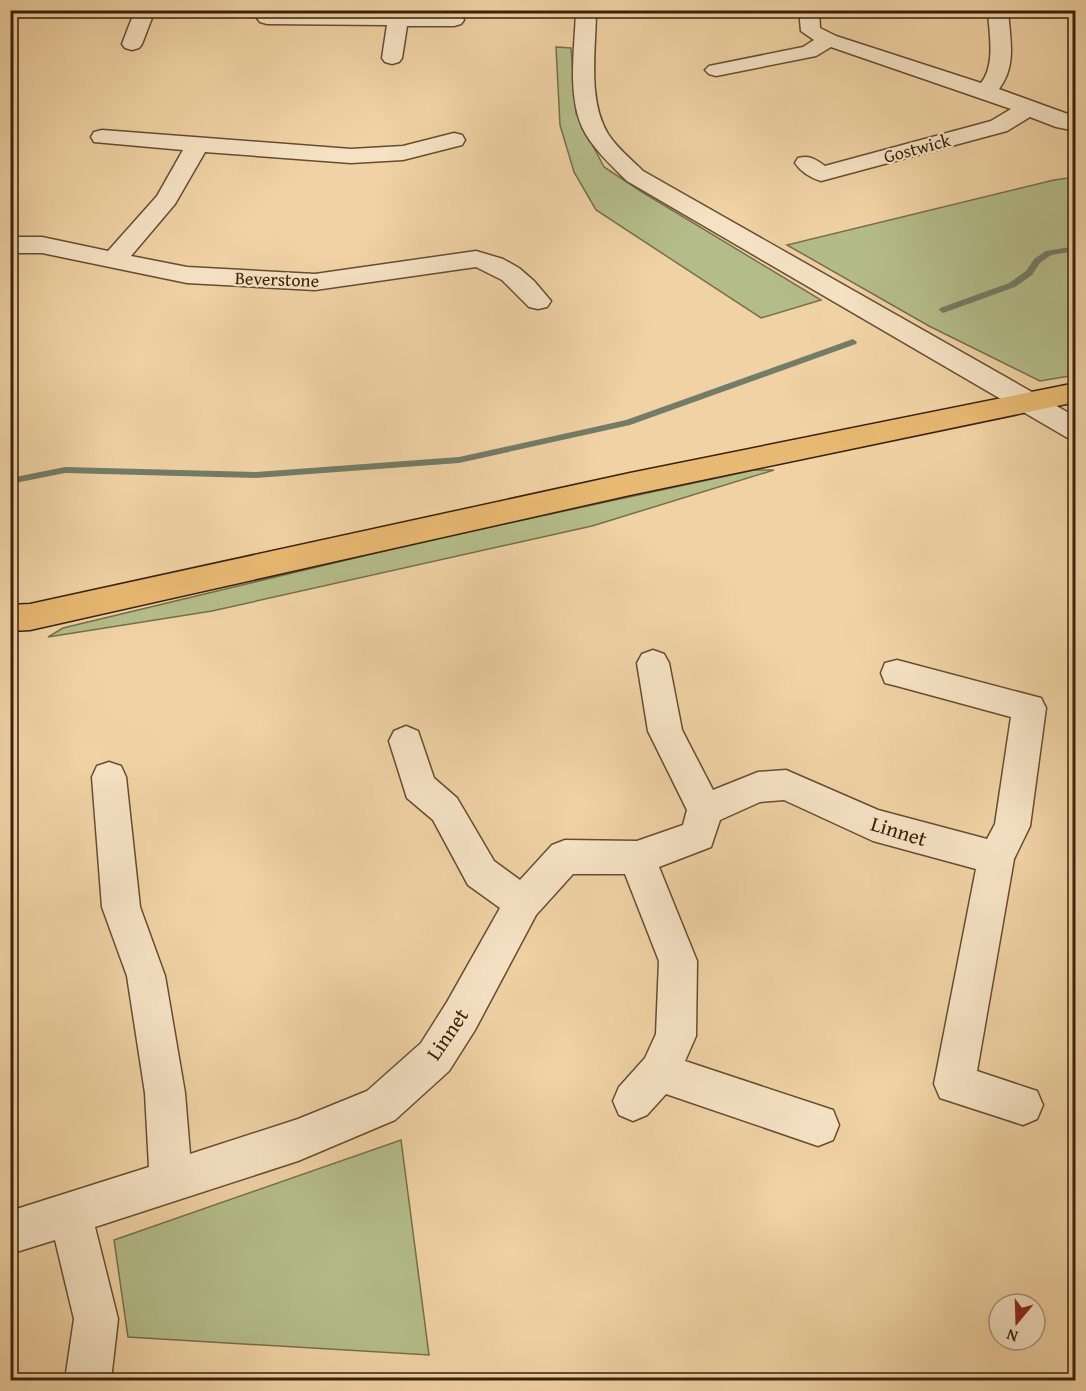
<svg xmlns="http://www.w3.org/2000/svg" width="1086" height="1391" font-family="'Gentium Book Plus',serif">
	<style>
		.green { fill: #b4bd8a; stroke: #766f4a; stroke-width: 1.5 }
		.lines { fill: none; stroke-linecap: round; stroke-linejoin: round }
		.stream { fill: #737c66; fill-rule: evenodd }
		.minor-casing { stroke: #664d30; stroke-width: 3 }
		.major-casing { stroke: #38210a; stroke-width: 3 }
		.minor { fill: #f5e2c4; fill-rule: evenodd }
		.major { fill: #e8b972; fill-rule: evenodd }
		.labels { text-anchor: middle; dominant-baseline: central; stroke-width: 4.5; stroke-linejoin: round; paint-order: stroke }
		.far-street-label { font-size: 18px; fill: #38210a; stroke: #f5e2c4 }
		.street-label { font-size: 21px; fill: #38210a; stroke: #f5e2c4 }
	</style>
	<rect width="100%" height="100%" fill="#f0d2a4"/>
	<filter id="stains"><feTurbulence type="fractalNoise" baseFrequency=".00333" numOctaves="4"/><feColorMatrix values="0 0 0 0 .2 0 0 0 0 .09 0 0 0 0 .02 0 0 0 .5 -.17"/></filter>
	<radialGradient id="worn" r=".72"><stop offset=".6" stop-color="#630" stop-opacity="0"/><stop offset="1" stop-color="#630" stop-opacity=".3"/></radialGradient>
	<g class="green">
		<polygon points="556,47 571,48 576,113 604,167 642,192 821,300 761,318 596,210 574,172 560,125"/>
		<polygon points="1075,177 1075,375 1040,381 929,326 787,245 1054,180"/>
		<polygon points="754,470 774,470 592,526 212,611 48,637 63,628 421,542"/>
		<polygon points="401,1140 429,1355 128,1337 114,1240"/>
	</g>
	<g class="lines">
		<g class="stream">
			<polygon points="1076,246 1076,251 1051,255 1040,263 1032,275 1015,287 946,312 943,313 939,310 940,308 1009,283 1026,271 1034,259 1046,251"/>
			<polygon points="853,339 857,342 856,344 630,425 459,463 256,478 65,473 10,484 10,478 65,467 256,472 459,457 626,420"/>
		</g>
		<g class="minor-casing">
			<g id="minor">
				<polygon points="135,10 155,10 142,44 139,48 132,50 125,48 122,44"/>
				<polygon points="389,10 409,10 408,13 454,14 461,16 464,20 461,24 454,26 407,26 402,58 399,62 392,64 385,62 382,58 387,25 267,24 260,22 257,18 260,14 267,12 389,13"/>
				<path d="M576,10h20c0,39 -9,90 12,124 9,14 23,25 35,37l433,246v23l-10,-3 -439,-256c-16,-16 -35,-33 -45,-54 -15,-35 -7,-79 -6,-117z"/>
				<path d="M799,10h20l1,18 16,8 145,47c15,-19 8,-49 7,-73h20c2,30 9,55 -9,79l77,28v14l-20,-4 -26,-10 -23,14 -186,50c-10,-3 -20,-9 -26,-18l3,-5c12,-3 17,1 27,8l166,-45 20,-12 -180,-62 -15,9 -100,20 -7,-2 -4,-4 4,-4 94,-19 11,-7 -13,-9z"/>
				<polygon points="102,130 351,149 403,146 454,133 462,135 465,140 462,145 403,160 351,163 205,152 175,204 131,256 187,267 315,274 476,251 503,259 519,268 534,281 551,301 547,307 538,309 529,307 502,280 476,267 315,290 187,283 42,253 10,253 10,237 42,237 108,251 157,196 183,150 94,142 91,137 94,132"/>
				<polygon points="653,650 664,654 669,663 682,730 713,790 758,772 786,770 878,810 987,839 995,824 1011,717 897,686 885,683 881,673 885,663 897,660 1041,698 1046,708 1030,826 1014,859 977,1071 1037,1091 1043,1105 1037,1119 1023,1125 940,1098 934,1084 976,869 873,841 784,800 760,802 720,820 711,847 659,867 697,961 696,1036 685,1061 833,1110 839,1125 833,1140 818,1146 666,1094 647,1115 633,1121 619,1115 613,1101 619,1087 645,1058 656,1034 659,961 625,874 573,874 536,915 475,1030 449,1071 395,1120 298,1161 95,1227 118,1319 111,1380 65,1380 74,1319 55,1240 10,1254 10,1211 149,1167 145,1093 127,976 102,907 92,777 97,766 109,762 121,766 126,777 140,907 165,976 185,1093 190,1154 298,1119 367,1091 421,1043 447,1002 500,908 468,885 433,820 407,798 389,741 394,731 406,726 418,731 434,778 457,798 494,861 520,880 552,845 565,840 637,841 683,825 687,810 648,731 637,663 642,654"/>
			</g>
		</g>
		<g class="major-casing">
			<polygon id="major" points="1076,383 1076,402 630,495 30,630 10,631 10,605 30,604 630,473"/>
		</g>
		<use href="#minor" class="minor"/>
		<use href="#major" class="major"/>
	</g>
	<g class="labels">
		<g class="far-street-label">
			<text transform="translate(917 148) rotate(-15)">Gostwick</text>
			<text transform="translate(277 279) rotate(2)">Beverstone</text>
		</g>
		<g class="street-label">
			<text transform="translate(899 831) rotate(17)">Linnet</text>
			<text transform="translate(447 1034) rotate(-56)">Linnet</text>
		</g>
	</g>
	<rect width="1086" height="1391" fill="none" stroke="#f0d2a4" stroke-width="36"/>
	<rect x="12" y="12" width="1062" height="1367" fill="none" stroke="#38210a" stroke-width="3"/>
	<rect x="18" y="18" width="1050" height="1355" fill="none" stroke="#38210a" stroke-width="1.5"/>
	<g transform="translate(1017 1322) rotate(199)"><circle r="28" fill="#f5e2c4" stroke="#a9957a" stroke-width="1.5"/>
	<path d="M0-4.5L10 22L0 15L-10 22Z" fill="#8f2418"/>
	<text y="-9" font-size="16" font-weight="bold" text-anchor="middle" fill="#38210a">N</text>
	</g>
	<rect width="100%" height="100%" filter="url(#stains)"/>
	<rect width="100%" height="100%" fill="url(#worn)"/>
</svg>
